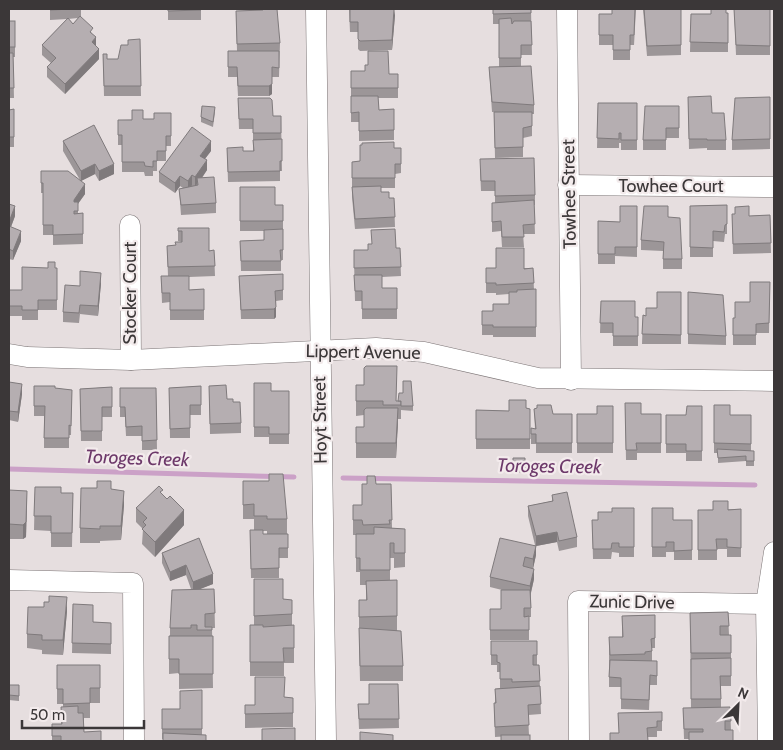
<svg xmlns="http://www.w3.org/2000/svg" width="783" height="750" font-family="Cabin,sans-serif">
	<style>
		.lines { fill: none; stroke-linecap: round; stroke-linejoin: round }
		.stream { stroke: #cba1c7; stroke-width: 5 }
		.minor-casing { stroke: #7b7475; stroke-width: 21 }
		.minor { stroke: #fff; stroke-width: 20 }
		.wall { fill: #9c9698; fill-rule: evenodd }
		.shaded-wall { fill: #7f7a7c }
		.building { fill: #b5aeb1; stroke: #7f7a7c }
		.labels { text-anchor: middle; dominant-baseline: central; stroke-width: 4.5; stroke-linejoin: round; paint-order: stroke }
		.street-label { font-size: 18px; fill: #3b3738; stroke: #f3ebec }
		.water-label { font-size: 19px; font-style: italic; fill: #6d396a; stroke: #f3ebec }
	</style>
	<rect width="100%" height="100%" fill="#e6dedf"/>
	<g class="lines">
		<g class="stream">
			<polyline points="9,469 294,477"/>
			<polyline points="343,478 755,485"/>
		</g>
		<g class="minor-casing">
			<g id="minor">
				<polyline points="316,9 326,741"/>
				<polyline points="567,9 571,380"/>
				<polyline points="568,185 774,187"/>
				<polyline points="130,225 131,360"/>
				<polyline points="9,354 27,357 131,360 376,348 424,352 538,378 774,381"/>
				<polyline points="9,580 133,583 134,741"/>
				<polyline points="579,741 578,601 766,604"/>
				<polyline points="768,741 766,604 774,552"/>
			</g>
		</g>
		<use href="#minor" class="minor"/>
	</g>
	<g class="wall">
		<path d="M50,9h31v8l12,18 6,24 -34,35 -18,-17v-10l4,-4 -9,-8v-10l25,-26 -17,1zM78,18l-5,6 -5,-5z"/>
		<rect x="168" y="9" width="33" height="11"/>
		<polygon points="349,9 395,15 392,50 360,51 358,49 358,32 350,32"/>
		<polygon points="493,9 531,9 532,55 521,55 521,66 534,105 534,114 532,114 532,136 523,138 523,157 495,158 494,112 492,112 489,67 499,67 499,24 493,24"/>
		<polygon points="636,9 634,45 630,45 630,60 613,60 613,45 599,45 599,14 612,14"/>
		<polygon points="643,9 681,9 681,55 647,56"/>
		<polygon points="734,9 770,9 770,55 736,55"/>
		<polygon points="263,10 280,43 279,77 272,77 272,94 269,96 238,96 237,77 228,77 228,51 237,51 236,11"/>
		<polygon points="726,13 728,13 728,52 690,52 691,14 711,14"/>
		<polygon points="9,21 15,21 15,57 13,57 14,98 9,98"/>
		<polygon points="140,39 141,96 104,96 103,54 107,59 118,59 128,45"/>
		<polygon points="351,71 389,74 398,74 398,98 378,98 379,110 394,109 394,140 359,141 359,122 351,122"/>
		<polygon points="688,97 712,113 726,140 726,150 707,150 707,148 689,149"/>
		<polygon points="770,97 770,149 732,150 732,140"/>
		<polygon points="238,98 273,116 281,116 282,171 280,171 280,181 228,182 227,148 243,151 253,151 253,129 239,129"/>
		<polygon points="598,103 637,103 637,150 621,150 621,143 619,143 619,148 597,148"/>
		<polygon points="679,106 679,138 666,138 666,150 643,150 643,140"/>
		<polygon points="14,109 14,147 9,147 9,110"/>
		<polygon points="215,112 213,127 201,122 201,117"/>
		<polygon points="171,113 171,146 166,146 166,161 157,161 157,171 153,171 153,176 145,176 144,172 122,172 122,145 118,145 118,120 154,119"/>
		<polygon points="63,141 114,174 99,181 95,174 81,181 85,194 78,204 78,214 83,213 83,244 53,245 53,235 43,235 43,193 41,193 41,171 80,180 63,151"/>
		<polygon points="394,148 401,148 401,173 395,174 395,188 381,188 381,192 389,198 394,198 395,227 355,229 352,197 352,162 360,161"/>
		<polygon points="211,151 205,159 207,170 202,178 216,203 216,213 181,215 179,189 183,188 180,186 175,193 159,182 159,172"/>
		<polygon points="480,169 535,195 535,205 534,205 535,234 523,234 524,247 502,247 501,231 492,232 492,203 495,203 495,191 481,191"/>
		<polygon points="240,187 275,205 283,205 283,260 281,260 281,271 241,271 240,241 264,240 264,231 240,231"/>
		<polygon points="9,204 15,216 11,227 21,241 13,260 9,259"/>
		<polygon points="727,205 727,234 725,234 724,242 713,241 713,257 690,257 690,206"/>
		<polygon points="637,206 637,257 615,256 615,264 598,264 598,221 620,222"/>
		<polygon points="732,214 749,216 770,215 771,253 733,254"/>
		<polygon points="668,217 682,259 682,269 663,269 663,251 641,250 641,240"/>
		<polygon points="178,228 209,251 214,250 215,276 189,277 189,290 204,289 204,320 170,320 170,302 162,303 161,276 168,276 167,246 176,245 182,242 178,241"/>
		<polygon points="371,244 396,248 400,248 401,276 382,277 382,288 397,288 397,319 362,319 362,301 355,301 354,260 368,250"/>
		<polygon points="55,268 57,268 57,310 38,310 38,320 22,320 22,316 9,316 9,290 22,290"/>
		<polygon points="486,268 533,268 534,290 536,289 536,337 493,337 493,335 482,335 482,311 493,311 509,304 509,294 496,295 496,293 486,293"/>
		<polygon points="283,274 283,300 276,301 276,317 274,319 241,319 239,276"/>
		<polygon points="770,282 769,333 756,333 756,345 733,345 733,318 735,318"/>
		<polygon points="101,283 98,316 80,314 79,323 63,322 63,312 80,286"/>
		<polygon points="681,292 681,344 642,344 643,315 646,316"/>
		<polygon points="688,292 726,336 726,345 688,344"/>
		<polygon points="601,301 635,317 638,317 638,346 613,346 613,333 600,333"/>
		<polygon points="9,382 22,394 18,422 9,420"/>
		<polygon points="254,383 271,391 289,391 289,444 269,444 269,437 254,437"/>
		<polygon points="356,385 364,385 397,401 413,406 413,411 401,410 401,419 398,419 396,458 356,458 356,427 364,427 364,415 356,416"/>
		<polygon points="34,386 72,390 71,435 69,435 69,448 44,448 44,416 34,416"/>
		<polygon points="201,386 201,415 190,415 190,438 170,438 169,388"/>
		<polygon points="209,386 227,399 233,402 241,423 241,433 210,434"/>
		<polygon points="112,387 112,417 102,417 102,441 81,441 80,389"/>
		<polygon points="120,388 156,388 157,450 142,450 142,436 126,436 125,417 120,417"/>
		<polygon points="625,403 641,414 661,414 661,453 637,453 637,460 626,460"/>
		<polygon points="714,405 730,415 751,415 751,451 754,451 754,466 746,466 746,461 718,463 718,453 714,453"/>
		<polygon points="613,406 613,453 577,453 577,414 597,414"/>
		<polygon points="702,406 702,461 686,461 686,453 666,453 666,415 686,415"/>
		<polygon points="526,408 530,409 530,449 476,449 476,410 509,411"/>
		<polygon points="534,409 553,414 572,414 572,453 536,453 536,444 531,444 531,428 535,429"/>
		<polygon points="513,458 525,458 525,473 513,472"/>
		<polygon points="243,481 287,519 287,534 267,534 267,531 263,531 263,534 288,534 288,558 279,558 279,578 251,578 250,530 254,530 254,519 243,519"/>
		<polygon points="362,484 391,484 392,528 405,529 405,567 394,568 394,558 390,558 390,580 397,580 397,630 403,666 403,681 360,681 359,642 359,600 366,600 366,585 360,585 360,572 356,572 356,535 353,535 353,505 362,505"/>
		<polygon points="35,487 61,493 73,493 72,547 51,547 51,531 34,530"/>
		<polygon points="111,489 124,505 121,540 100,541 100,543 80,543 80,528"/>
		<polygon points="9,490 27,505 26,537 23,539 9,539"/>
		<polygon points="163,495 184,525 155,557 142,544 143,529 136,522 136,508"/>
		<polygon points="552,495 577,537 577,547 559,551 557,542 536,546 536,555 533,568 534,579 531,593 531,617 529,617 529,640 490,640 490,609 501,609 502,590 490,587 490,577 535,545 528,516 528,506 552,501"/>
		<polygon points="634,508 634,557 619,557 619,553 612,552 611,559 593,559 592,520 598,520 612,512"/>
		<polygon points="652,508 673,520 692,520 692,560 674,560 674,552 666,552 666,557 652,557"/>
		<polygon points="741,509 741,557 727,557 727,549 717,549 717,560 698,560 698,510"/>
		<polygon points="199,538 213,584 199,589 214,589 215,628 212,628 213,688 179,689 179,673 169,674 169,636 170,636 170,628 191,589 186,575 170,581 162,563 162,553"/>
		<polygon points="254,579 283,599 292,600 292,625 294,625 294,663 284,663 284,676 250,676 250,625 254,625"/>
		<polygon points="73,604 93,622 111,623 111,654 72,653"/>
		<polygon points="67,611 63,655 42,654 42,650 27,648 27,634"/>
		<polygon points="728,612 729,635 731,635 731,686 721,686 721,708 730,707 731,730 689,739 684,739 683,708 691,708 690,613"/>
		<polygon points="655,615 655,648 652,648 652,661 657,661 657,685 650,685 649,710 621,709 621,687 609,687 609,637 622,637 622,616"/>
		<polygon points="491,641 537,641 537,665 533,665 539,665 541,714 528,715 529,735 495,737 494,703 495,703 495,689 500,688 500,672 497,672 497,665 491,665"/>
		<polygon points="57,665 100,665 100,703 90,703 90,718 84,718 84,732 101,741 52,741 52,724 61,724 63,707 63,704 57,704"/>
		<polygon points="398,684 399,728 359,729 358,704 369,704"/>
		<polygon points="9,685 19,685 19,701 9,700"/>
		<polygon points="202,690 202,735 162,739 162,709 180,709"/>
		<polygon points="284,697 293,698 293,727 245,728 245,705 255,705"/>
		<polygon points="662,712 662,731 657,731 657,737 648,737 619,733 618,713"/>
	</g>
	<g class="shaded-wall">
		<polygon points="394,9 395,15 392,50 392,40"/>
		<polygon points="96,37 96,47 92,42"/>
		<polygon points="99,49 99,59 65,94 65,84"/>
		<polygon points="272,84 272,94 269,96 269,86"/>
		<polygon points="211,141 211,151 200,165 200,156"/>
		<polygon points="207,160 207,170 198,183 197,178 197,184 195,187 195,177"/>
		<polygon points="95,164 95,174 81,181 81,171"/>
		<polygon points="114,164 114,174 99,181 99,171"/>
		<polygon points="192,175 192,185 188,191 188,181"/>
		<polygon points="180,176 180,186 175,193 175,183"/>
		<polygon points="85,184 85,194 74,209 74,200"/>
		<polygon points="15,206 15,216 9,232 9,222"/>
		<polygon points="21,231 21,241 13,260 13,251"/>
		<polygon points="101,273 101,283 98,316 98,306"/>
		<polygon points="276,307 276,317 274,319 274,309"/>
		<polygon points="22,384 22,394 18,422 18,412"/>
		<polygon points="398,408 398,422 396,458 396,443"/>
		<polygon points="27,491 26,537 23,539 23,525"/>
		<polygon points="124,491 124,505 121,540 121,526"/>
		<polygon points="184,510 184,525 155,557 155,542"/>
		<polygon points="557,532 557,542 536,546 536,555 533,569 533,559 536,546 536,536"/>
		<polygon points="186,565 186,575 170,581 170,572"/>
		<polygon points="534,569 534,579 530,596 530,586"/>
		<polygon points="213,574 213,584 193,592 193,582"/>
		<polygon points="67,597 67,611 63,655 63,640"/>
	</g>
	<g class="building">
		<polygon points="50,9 73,9 50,10"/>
		<polygon points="168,9 201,9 201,10 168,11"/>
		<polygon points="263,9 277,9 280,43 237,44 236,11 263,10"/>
		<polygon points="350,9 394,9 392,40 360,41 358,39 358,22 350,22"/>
		<polygon points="493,9 531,9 531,13 493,14"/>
		<polygon points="612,9 635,9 634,35 630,35 630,50 613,50 613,35 599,35 599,14 612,14"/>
		<polygon points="644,9 681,9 681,45 647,46"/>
		<polygon points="711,9 726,9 726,13 728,13 728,43 690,42 691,14 711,14"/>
		<polygon points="734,9 770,9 770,46 736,45"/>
		<polygon points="80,16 93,28 90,32 96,37 92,42 99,49 65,84 47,67 56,58 42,45 68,18 73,24"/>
		<polygon points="511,18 512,24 514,21 531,21 532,45 521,45 521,58 499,58 499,19"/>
		<rect x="9" y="21" width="6" height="26"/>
		<polygon points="140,39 141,86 104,86 103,54 107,54 107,59 118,59 121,45 128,45 128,40"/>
		<polygon points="228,51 279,51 279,68 272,67 272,84 269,86 238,86 237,67 228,67"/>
		<polygon points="368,51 388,51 389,74 398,74 398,88 351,88 351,71 365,71 365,65 368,65"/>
		<polygon points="9,53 13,53 14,88 9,88"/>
		<polygon points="531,66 534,105 492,102 489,67"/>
		<polygon points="351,96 378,96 379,110 394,109 394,130 359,131 359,112 351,113"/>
		<polygon points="711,96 712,113 724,113 726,140 707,140 707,139 689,139 688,97"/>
		<polygon points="770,97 770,139 732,140 735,98"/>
		<polygon points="238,98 270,98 272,100 273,116 281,116 281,133 253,133 253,119 239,119"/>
		<polygon points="598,103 637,103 637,140 621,140 621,133 619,133 619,139 597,138"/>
		<polygon points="202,106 215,107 213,122 201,117"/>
		<polygon points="645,106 679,106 679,128 666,128 666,140 643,140"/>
		<polygon points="14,109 14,137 9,137 9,110"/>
		<polygon points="132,110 143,110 143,119 154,119 154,113 171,113 171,136 166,136 166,151 157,151 157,161 153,161 153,167 145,166 144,162 122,162 122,135 118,135 118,120 132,120"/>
		<polygon points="494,112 532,112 532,126 523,128 523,147 495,148"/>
		<polygon points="94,125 114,164 99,171 95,164 81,171 63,141"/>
		<polygon points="192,127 211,141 200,156 207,160 195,177 192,175 188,181 180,176 175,183 159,172"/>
		<polygon points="282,139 282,161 280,161 280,171 228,172 227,148 243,147 243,151 254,151 253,140"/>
		<polygon points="394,142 394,148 401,148 401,164 395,164 395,178 352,178 352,162 360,161 360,145 362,145 362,143"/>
		<polygon points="534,158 535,195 495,196 495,181 481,181 480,159"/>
		<polygon points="41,171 68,171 85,184 74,200 74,202 78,202 78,211 74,211 74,214 83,213 83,234 53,235 53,225 43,225 43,183 41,183"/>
		<polygon points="214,177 216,203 181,205 179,189 198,185 197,178"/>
		<polygon points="381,186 381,192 389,192 389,198 394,198 395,217 355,219 352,187"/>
		<polygon points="240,187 275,187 275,205 283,205 283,221 240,221"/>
		<polygon points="534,200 535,224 523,225 524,237 502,237 501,221 492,222 492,203"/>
		<polygon points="9,204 15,206 9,222"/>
		<polygon points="727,205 727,224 725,225 724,232 713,231 713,248 690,247 690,206"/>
		<polygon points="620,206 637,206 637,247 615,247 615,254 598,254 598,221 620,222"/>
		<polygon points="644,206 668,206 668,217 680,218 682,259 663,259 664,242 641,240"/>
		<polygon points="749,206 749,216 770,215 771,243 733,244 732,214 735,214 735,207"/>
		<polygon points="9,226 21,231 13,251 9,249"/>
		<polygon points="178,228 209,228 209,251 214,250 215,266 168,267 167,246 176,245 175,242 182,242 182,231 178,231"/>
		<polygon points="283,229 283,250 280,250 281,261 241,261 240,241 264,240 264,230"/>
		<polygon points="395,229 396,248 400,248 401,267 354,268 354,250 368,250 368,244 372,244 371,230"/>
		<polygon points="496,248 524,248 524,269 533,268 534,283 496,285 496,283 486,283 486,268 496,268"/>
		<polygon points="48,262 55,262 55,268 57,268 57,300 38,300 38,310 22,310 22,306 9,306 9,290 22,290 22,267 48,268"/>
		<polygon points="80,271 101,273 98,306 80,305 79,313 63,312 65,285 80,286"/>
		<polygon points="283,274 283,290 275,291 276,307 274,309 241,310 239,276"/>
		<polygon points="354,275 382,275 382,288 397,288 397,309 362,309 362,291 355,291"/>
		<polygon points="161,276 189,276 189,290 204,289 204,310 170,310 170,293 162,293"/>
		<polygon points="750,282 770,282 769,323 756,324 756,335 733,335 733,318 735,318 735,302 750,302"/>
		<polygon points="536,289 536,327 493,327 493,325 482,325 482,311 493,311 493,304 509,304 509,292 517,292 517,290"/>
		<polygon points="657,292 681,292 681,335 642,334 643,315 646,316 646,308 657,308"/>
		<polygon points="688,292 723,295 726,336 688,334"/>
		<polygon points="601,301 635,301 635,317 638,317 638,336 613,336 613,323 600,323"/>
		<polygon points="366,366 397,366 396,401 401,401 401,405 383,405 383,401 356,401 356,385 364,385 364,368"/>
		<polygon points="403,381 411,381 413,406 401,406 401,401 398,401 399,393 403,393"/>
		<polygon points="9,382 22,384 18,412 9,411"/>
		<polygon points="254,383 271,383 271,391 289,391 289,434 269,434 269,427 254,427"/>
		<polygon points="226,385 227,399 233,399 233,402 240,402 241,423 210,424 209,386"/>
		<polygon points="34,386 55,386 55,388 72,390 71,426 69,425 69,438 44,438 45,406 34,406"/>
		<polygon points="201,386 201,405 190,405 190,428 170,429 169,388"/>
		<polygon points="112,387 112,407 102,407 102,431 81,431 80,389"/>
		<polygon points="120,388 156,388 157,440 142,441 142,426 126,427 125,407 120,407"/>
		<polygon points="509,400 526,400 526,408 530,409 530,439 476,439 476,410 509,411"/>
		<polygon points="625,403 641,403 641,414 661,414 661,443 636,443 637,450 626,450"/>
		<polygon points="537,405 551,405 553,414 572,414 572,443 536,443 536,434 531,434 531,428 536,429 534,409 537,408"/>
		<polygon points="714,405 730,405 730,415 751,415 751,444 714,443"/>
		<polygon points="597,406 613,406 613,443 577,443 577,414 597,414"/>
		<polygon points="687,406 702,406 702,451 686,451 686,444 666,444 666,415 686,415"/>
		<polygon points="366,408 398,408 396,443 356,443 356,427 364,427 364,410"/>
		<polygon points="717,449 754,451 754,461 746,461 746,456 718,458"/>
		<polygon points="513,458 525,458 525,468 513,467"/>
		<polygon points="269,474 283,474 287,519 267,519 267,516 254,516 254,504 243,505 243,481 269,481"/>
		<polygon points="367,476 375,476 376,484 391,484 392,520 389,520 390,524 363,525 362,520 353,520 353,505 362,505 362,484 367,484"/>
		<polygon points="97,481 111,481 111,489 124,491 121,526 100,526 100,529 80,528 81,488 97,488"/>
		<polygon points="159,486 163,490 160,492 167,499 170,496 184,510 155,542 142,529 146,525 143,522 147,518 136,508"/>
		<polygon points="35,487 61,487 61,493 73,493 72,533 51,533 51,516 34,516"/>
		<polygon points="9,490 27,491 26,522 23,525 9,524"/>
		<polygon points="567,492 577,537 559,541 557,532 536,536 528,506 553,501 552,495"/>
		<polygon points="713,501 728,501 728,510 741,509 741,548 727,547 727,539 716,539 717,550 698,550 698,510 713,510"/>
		<polygon points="612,508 634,508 634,547 619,547 619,543 612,543 611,549 593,549 592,520 598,520 598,512 612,512"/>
		<polygon points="652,508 673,508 673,520 692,520 692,550 674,551 674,542 666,542 666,547 652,547"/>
		<polygon points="374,527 405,529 405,553 394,553 394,543 390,543 390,570 360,570 360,558 356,558 356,534 374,534"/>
		<polygon points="250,530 263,530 263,534 288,534 288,548 279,548 279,568 251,569"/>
		<polygon points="199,538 213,574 193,582 186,565 170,572 162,553"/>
		<polygon points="500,538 536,546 533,559 525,557 523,566 534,569 530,586 490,577"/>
		<polygon points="254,579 283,579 283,599 292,600 292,614 254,616"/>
		<polygon points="397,580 397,616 359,617 359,600 367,600 366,581"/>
		<polygon points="214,589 215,613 205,614 205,627 212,627 212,630 197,630 197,625 191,625 191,628 170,628 172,590"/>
		<polygon points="501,590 530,590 531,608 524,608 524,617 529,616 529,630 490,630 490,609 501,609"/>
		<polygon points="49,596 67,597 63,640 42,640 42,635 27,634 28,607 44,607 44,602 49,602"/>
		<polygon points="73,604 93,605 93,622 111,623 111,644 72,643"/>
		<polygon points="728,612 729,626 720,626 720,635 731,635 731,653 691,653 690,613"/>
		<polygon points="655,615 655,638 651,639 652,651 645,652 645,654 610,655 609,637 623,637 622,616"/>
		<polygon points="250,625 263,625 263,627 294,625 294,648 283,648 284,662 250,662"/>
		<polygon points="359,628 401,631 403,666 360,666"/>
		<polygon points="169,636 213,636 213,674 179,674 179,659 169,659"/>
		<polygon points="491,641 537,641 537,655 533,655 533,665 539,665 540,681 512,682 512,679 500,679 500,663 497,662 497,655 491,655"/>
		<polygon points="731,658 731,676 720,676 721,699 691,699 691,659"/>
		<polygon points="610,660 657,661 657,676 650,675 649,700 621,699 621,678 609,677"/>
		<polygon points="57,665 100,665 100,688 90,688 90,703 63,704 63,689 57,689"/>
		<polygon points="255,677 285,677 284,697 293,698 293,713 245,714 245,705 255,705"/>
		<polygon points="369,684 398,684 399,719 359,719 358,704 369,704"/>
		<polygon points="9,685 19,685 19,696 9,695"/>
		<polygon points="540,686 541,704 528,705 529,725 495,727 494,703 496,703 495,689"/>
		<polygon points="202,690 202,729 162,729 162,709 180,709 180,691"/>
		<polygon points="78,706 78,713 83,713 84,732 101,731 101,741 61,741 61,736 52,736 52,724 62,724 61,707"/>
		<polygon points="730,707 731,721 725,721 725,730 733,730 733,741 689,741 689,732 703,732 703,729 684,729 683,708"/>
		<polygon points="662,712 662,721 657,721 657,727 647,728 648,741 610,741 610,733 619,733 618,713"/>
		<polygon points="295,728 295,741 262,741 262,729"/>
		<polygon points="360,732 393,735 393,741 360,741"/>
		<polygon points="163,733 206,735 206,741 163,741"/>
		<rect x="501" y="735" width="29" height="6"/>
	</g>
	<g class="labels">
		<g class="street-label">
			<text x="671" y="186">Towhee Court</text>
			<text transform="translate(569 194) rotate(-91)">Towhee Street</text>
			<text transform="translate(130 293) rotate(-90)">Stocker Court</text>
			<text transform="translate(363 352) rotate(1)">Lippert Avenue</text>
			<text transform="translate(320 420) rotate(-91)">Hoyt Street</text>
			<text transform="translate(632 602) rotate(1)">Zunic Drive</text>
		</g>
		<g class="water-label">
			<text transform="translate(137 458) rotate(2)">Toroges Creek</text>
			<text transform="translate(549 466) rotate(1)">Toroges Creek</text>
		</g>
	</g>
	<rect width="783" height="750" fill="none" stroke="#3b3738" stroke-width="20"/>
	<g transform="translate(738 705) rotate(24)" stroke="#f3ebec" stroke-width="4" paint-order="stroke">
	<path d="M0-4L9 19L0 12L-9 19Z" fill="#3b3738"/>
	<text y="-8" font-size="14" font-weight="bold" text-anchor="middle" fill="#3b3738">N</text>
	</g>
	<path d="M22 720v8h122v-8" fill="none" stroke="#3b3738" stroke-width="2.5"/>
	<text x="30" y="720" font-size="15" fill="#3b3738" stroke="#f3ebec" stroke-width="4" paint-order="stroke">50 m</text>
</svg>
